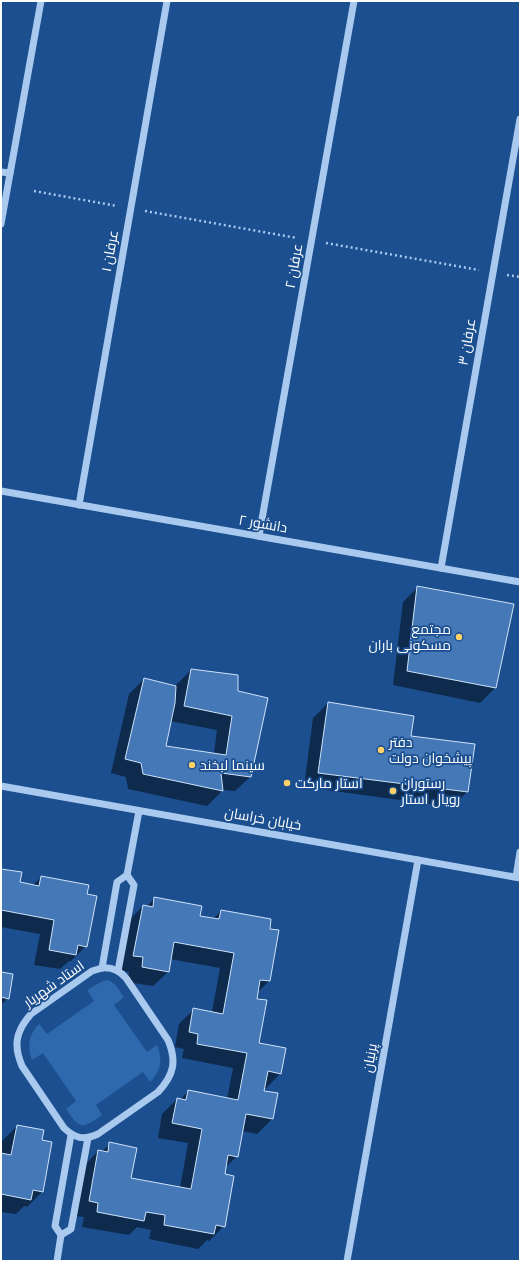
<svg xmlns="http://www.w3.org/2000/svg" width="521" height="1262" font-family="Figtree,Cairo,sans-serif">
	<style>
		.green { fill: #2e69ad }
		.shadow { fill: #0007; fill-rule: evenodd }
		.building { fill: #4478b7; stroke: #cfe3fa }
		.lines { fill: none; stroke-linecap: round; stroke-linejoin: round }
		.path { stroke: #a9c9ee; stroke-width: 2.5; stroke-dasharray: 2 3; stroke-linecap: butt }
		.minor { stroke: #a9c9ee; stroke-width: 7 }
		.poi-dot { fill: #ffd166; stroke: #1b4f8f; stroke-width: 1.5 }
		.labels { text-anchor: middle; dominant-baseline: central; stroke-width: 3.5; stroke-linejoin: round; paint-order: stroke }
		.street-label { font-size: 14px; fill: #fff; stroke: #1b4f8f }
		.poi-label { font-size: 14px; fill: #fff; stroke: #1b4f8f; text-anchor: start }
	</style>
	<rect width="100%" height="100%" fill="#1b4f8f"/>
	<path class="green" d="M108,980c8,3 11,11 16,17l-10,8 33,47 10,-7c6,14 4,26 -7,37l-7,-10 -47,33 6,10c-21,15 -22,14 -36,-6l10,-8 -33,-48 -11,7c-5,-14 -3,-26 7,-36l8,10 47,-33 -7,-11 16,-9z"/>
	<g class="shadow">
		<polygon points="418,587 495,688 480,703 393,685 403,602"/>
		<path d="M191,670l46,21 13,86 -15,14 -13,-1v1l-15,15 -79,-17 -2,-12 -15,-4 18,-79 15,-15 32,8v-2zM170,721l47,9 -3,24 -49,-7z"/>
		<polygon points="328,703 410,737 467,792 452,807 304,787 313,718"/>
		<polygon points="1,870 19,883 33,885 41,877 86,895 86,946 71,961 69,961 60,969 34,965 40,934 1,927"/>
		<polygon points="155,898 199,916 213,919 221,911 268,929 269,981 257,993 256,1000 258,1043 280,1074 266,1088 264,1088 263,1091 272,1119 257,1134 242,1131 237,1156 225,1168 224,1226 209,1241 207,1240 198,1249 149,1239 151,1230 137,1227 129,1235 82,1227 84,1217 75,1216 84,1166 98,1151 101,1152 110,1144 130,1179 180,1188 188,1143 158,1138 162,1114 177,1099 180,1100 188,1091 227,1099 233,1068 182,1058 184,1049 175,1047 179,1024 194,1009 212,1012 220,968 170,959 168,972 153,986 127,982 129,972 119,970 128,921 143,906 146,907"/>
		<polygon points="1,973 8,998 1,1005"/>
		<polygon points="17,1126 41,1141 42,1192 27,1207 24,1206 16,1214 1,1212 1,1147 2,1141"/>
	</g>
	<g class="building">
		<polygon points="417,586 514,604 496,688 407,671"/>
		<polygon points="191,669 238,675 238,691 268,698 251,777 221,773 223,791 143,774 141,763 125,759 144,678 176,686 175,703 166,746 226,755 232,716 184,706"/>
		<polygon points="328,702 414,716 411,736 475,744 468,792 318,773"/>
		<polygon points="1,869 22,872 20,882 39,886 41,876 89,885 87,894 97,896 87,947 78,945 76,955 49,950 54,920 1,910"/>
		<polygon points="154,897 202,906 200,916 219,919 221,910 271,919 270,929 279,930 270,981 260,980 257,999 267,1000 259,1043 286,1048 281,1074 268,1071 264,1091 278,1093 273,1119 246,1114 238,1157 228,1155 225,1174 234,1176 225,1227 216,1225 214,1234 164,1225 165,1215 146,1212 144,1221 97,1212 98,1203 89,1201 98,1150 108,1152 109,1142 137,1148 131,1178 191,1189 202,1129 172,1123 177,1098 186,1100 188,1090 238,1100 247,1053 197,1044 198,1034 189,1032 193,1008 223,1014 234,953 174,942 169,972 142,967 143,957 133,956 143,905 153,907"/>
		<polygon points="1,972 13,974 9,999 1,997"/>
		<polygon points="17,1125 44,1130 42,1140 52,1142 43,1192 33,1190 31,1200 1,1194 1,1153 11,1155"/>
	</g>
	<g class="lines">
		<g class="path">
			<polyline points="34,191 117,206"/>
			<polyline points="145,211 297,238"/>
			<polyline points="326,243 479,270"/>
			<polyline points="507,275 520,277"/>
		</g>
		<g class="minor">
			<polyline points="1,172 10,173"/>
			<polyline points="1,224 41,1"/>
			<polyline points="1,491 520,582"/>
			<polyline points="79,505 167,1"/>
			<polyline points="259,536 354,1"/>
			<polyline points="441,568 520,119"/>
			<polyline points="1,786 520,878"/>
			<polyline points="127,875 139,811"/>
			<polyline points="516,877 520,852"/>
			<path d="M102,968c10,-1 17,2 24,10l42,62c9,21 6,35 -10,52l-60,42c-15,7 -23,4 -34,-6l-42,-62c-9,-21 -6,-35 9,-52l61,-43z"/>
			<polyline points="102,968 117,882 127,875 134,885 118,971"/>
			<polyline points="71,1135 55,1226 61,1235 71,1229 88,1138"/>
			<polyline points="57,1261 61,1235"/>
			<polyline points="347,1261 418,860"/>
		</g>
	</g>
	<g class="poi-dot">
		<circle cx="459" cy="637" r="4"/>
		<circle cx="381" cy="750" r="4"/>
		<circle cx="192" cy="765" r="4"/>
		<circle cx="287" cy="783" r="4"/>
		<circle cx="393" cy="791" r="4"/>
	</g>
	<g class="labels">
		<g class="street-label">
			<text transform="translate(110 251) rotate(-80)">عرفان ۱</text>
			<text transform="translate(294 266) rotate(-80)">عرفان ۲</text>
			<text transform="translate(467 342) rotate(-80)">عرفان ۳</text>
			<text transform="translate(263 524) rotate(10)">دانشور ۲</text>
			<text transform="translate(263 819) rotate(10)">خیابان خراسان</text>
			<text transform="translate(54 984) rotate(-35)">استاد شهریار</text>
			<text transform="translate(370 1058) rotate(-80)">پرنیان</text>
		</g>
		<g class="poi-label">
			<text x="451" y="629" text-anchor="end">مجتمع<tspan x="451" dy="16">مسکونی باران</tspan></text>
			<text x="389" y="742">دفتر<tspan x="389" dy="16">پیشخوان دولت</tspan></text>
			<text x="200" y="765">سینما لبخند</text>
			<text x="295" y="783">استار مارکت</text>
			<text x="401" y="783">رستوران<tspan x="401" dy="16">رویال استار</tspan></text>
		</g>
	</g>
	<rect width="521" height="1262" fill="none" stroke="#ffffff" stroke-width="4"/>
</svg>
